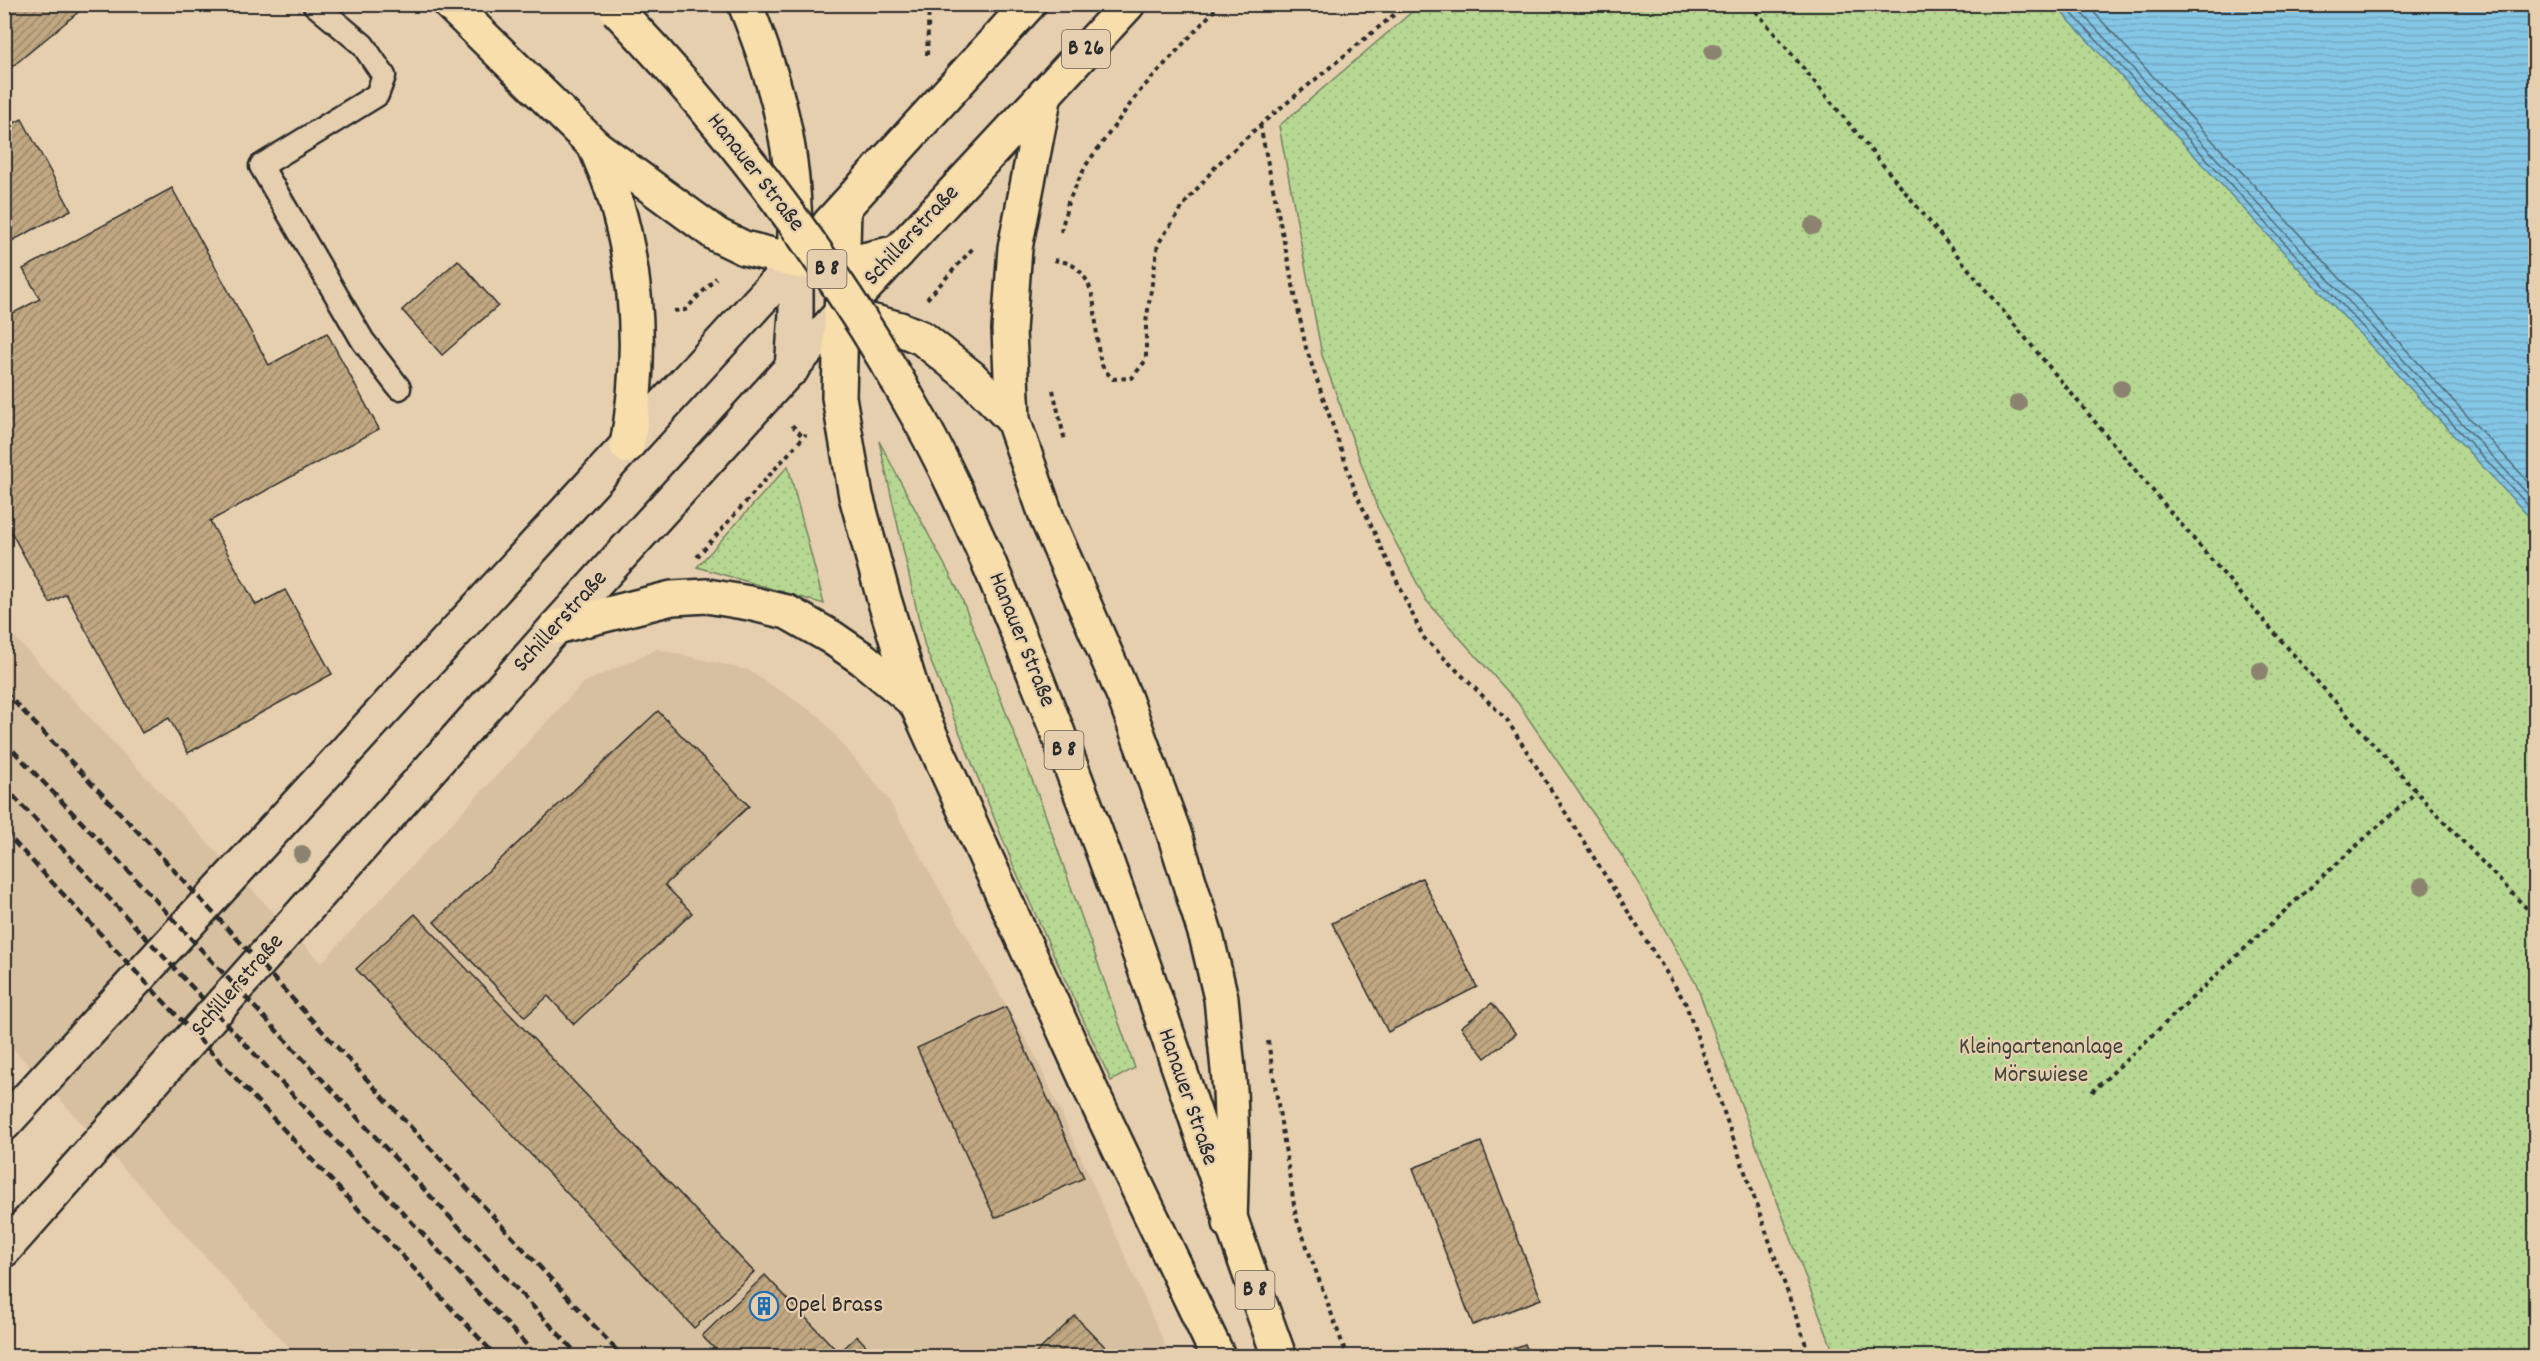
<svg xmlns="http://www.w3.org/2000/svg" width="2540" height="1361" font-family="Dekko,sans-serif">
	<style>
		.built { fill: #d7c0a0 }
		.grass { fill: url(#grass-dots); stroke: #71825e; stroke-width: 1.5 }
		.water { fill: url(#water-rules); stroke: #60889b; stroke-width: 1.5 }
		.lines { fill: none; stroke-linecap: round; stroke-linejoin: round }
		.shore { stroke: #4f6975; stroke-width: 1.5 }
		.building { fill: url(#building-hatch); stroke: #2b2b2b; stroke-width: 1.5 }
		.lane-casing { stroke: #2b2b2b; stroke-width: 27 }
		.secondary-casing { stroke: #2b2b2b; stroke-width: 38 }
		.primary-casing { stroke: #2b2b2b; stroke-width: 38 }
		.highway-casing { stroke: #2b2b2b; stroke-width: 38 }
		.path { stroke: #2b2b2b; stroke-width: 4; stroke-dasharray: 4.5 4.5; stroke-linecap: butt }
		.lane { stroke: #e6cfaf; stroke-width: 22 }
		.secondary { stroke: #e6cfaf; stroke-width: 33 }
		.primary { stroke: #f8deab; stroke-width: 33 }
		.highway { stroke: #f8deab; stroke-width: 33 }
		.rail { stroke: #2b2b2b; stroke-width: 4.5; stroke-dasharray: 9 4.5; stroke-linecap: butt }
		.primary-bridge-casing { stroke: #2b2b2b; stroke-width: 38; stroke-linecap: butt }
		.primary-bridge { stroke: #f8deab; stroke-width: 33 }
		.tree { fill: #8b836f }
		.labels { text-anchor: middle; dominant-baseline: central; stroke-width: 4.5; stroke-linejoin: round; paint-order: stroke }
		.shield { fill: #e6cfaf; stroke: #635c53; stroke-width: 1.5 }
		.shield-label { font-size: 22px; font-weight: bold; fill: #2b2b2b }
		.street-label { font-size: 24px; fill: #2b2b2b; stroke: #e6cfaf }
		.park-label { font-size: 24px; fill: #40453a; stroke: #e6cfaf }
		.poi-label { font-size: 24px; fill: #2b2b2b; stroke: #e6cfaf; text-anchor: start }
	</style>
	<defs>
		<pattern id="grass-dots" width="8" height="8" patternUnits="userSpaceOnUse" patternTransform="scale(1.5)"><rect width="8" height="8" fill="#b7d892"/><path d="M2 2h.1M6 6h.1" fill="none" stroke="#9eba7e" stroke-width="1.8" stroke-linecap="round"/></pattern>
		<pattern id="water-rules" width="6" height="5" patternUnits="userSpaceOnUse" patternTransform="scale(1.5)"><rect width="6" height="5" fill="#84c6e5"/><path d="M0 2.5h6" fill="none" stroke="#72aac5"/></pattern>
		<pattern id="building-hatch" width="6" height="6" patternUnits="userSpaceOnUse" patternTransform="scale(1.5)"><rect width="6" height="6" fill="#c1a882"/><path d="M-1 1l2-2M0 6l6-6M5 7l2-2" fill="none" stroke="#9d896b"/></pattern>
	</defs>
	<rect width="100%" height="100%" fill="#e6cfaf"/>
	<filter id="ink" filterUnits="userSpaceOnUse"><feTurbulence type="fractalNoise" baseFrequency=".0167" numOctaves="2"/><feDisplacementMap in="SourceGraphic" scale="12" xChannelSelector="R" yChannelSelector="G"/><feConvolveMatrix kernelMatrix="1 2 1 2 8 2 1 2 1" color-interpolation-filters="sRGB"/></filter>
	<g filter="url(#ink)">
		<polygon class="built" points="4,626 321,963 583,683 657,649 748,670 819,716 886,796 1037,1059 1170,1356 297,1356 5,1040"/>
		<g class="grass">
			<polygon points="1420,5 2055,5 2535,523 2535,1356 1835,1356 1696,984 1626,862 1518,703 1426,600 1377,507 1322,355 1279,126"/>
			<polygon points="879,441 960,594 1043,808 1135,1068 1111,1081 1014,867 925,647"/>
			<polygon points="788,466 824,604 697,567"/>
		</g>
		<polygon class="water" points="2055,5 2535,5 2535,523"/>
		<g class="lines">
			<g class="shore">
				<polyline points="2063,4 2536,514"/>
				<polyline points="2073,4 2536,503"/>
				<polyline points="2086,4 2536,490"/>
			</g>
		</g>
		<g class="building">
			<polygon points="4,4 88,4 8,70 4,66"/>
			<polygon points="22,119 71,210 4,245 4,128"/>
			<polygon points="172,188 269,365 327,333 379,429 210,521 256,605 285,590 332,674 188,753 169,718 142,733 66,594 50,603 4,519 4,318 40,299 23,269"/>
			<polygon points="458,260 498,306 442,355 402,310"/>
			<polygon points="658,711 749,806 665,885 692,913 574,1024 548,996 525,1017 434,922"/>
			<polygon points="1422,878 1477,987 1388,1032 1332,923"/>
			<polygon points="415,914 754,1272 694,1328 356,969"/>
			<polygon points="1492,1003 1516,1034 1485,1058 1461,1027"/>
			<polygon points="1006,1007 1084,1178 995,1218 917,1048"/>
			<polygon points="1481,1142 1541,1299 1473,1325 1413,1168"/>
			<polygon points="765,1275 839,1353 857,1336 876,1356 722,1356 702,1336"/>
			<polygon points="1075,1316 1114,1356 1033,1356"/>
			<polygon points="1525,1344 1530,1356 1492,1356"/>
		</g>
		<g class="lines">
			<g class="lane-casing">
				<polyline id="lane" points="314,4 363,45 384,76 377,95 261,166 363,341 399,388"/>
			</g>
			<g class="secondary-casing">
				<g id="secondary">
					<polyline points="792,369 796,313 796,261"/>
					<polyline points="4,1124 796,261"/>
					<polyline points="4,1250 556,627 841,313"/>
				</g>
			</g>
			<g class="primary-casing">
				<g id="primary">
					<polyline points="450,4 595,146 717,235 744,248 796,261 841,265 898,252"/>
					<path d="M745,4c34,84 50,147 50,238"/>
					<polyline points="1045,94 1015,248 1009,330 1013,420 1048,521 1124,696 1174,833 1207,939 1221,998 1230,1090 1232,1147 1230,1223"/>
					<path d="M595,146c7,18 16,37 21,56 24,81 26,161 11,244"/>
					<polyline points="844,208 839,397 856,496 884,599 916,703 1091,1090 1218,1356"/>
					<polyline points="829,224 1029,4"/>
					<polyline points="841,313 1045,94"/>
					<polyline points="841,313 900,329 922,338 971,377 1013,420"/>
					<path d="M988,561c53,125 102,252 147,380 49,138 94,278 144,415"/>
					<polyline points="556,627 672,598 707,596 749,603 787,612 831,637 863,659 916,703"/>
				</g>
			</g>
			<g class="highway-casing">
				<polyline id="highway" points="1045,94 1128,4"/>
			</g>
			<g class="path">
				<path d="M1750,4c257,309 506,626 786,914"/>
				<polyline points="927,55 929,4"/>
				<polyline points="1260,125 1306,348 1356,493 1423,637 1507,720 1685,1002 1810,1356"/>
				<polyline points="1061,232 1068,202 1086,165 1139,92 1220,4"/>
				<path d="M1054,260c5,1 13,2 18,5 32,20 19,69 30,100 2,5 7,10 11,14l19,-1 14,-18v-37l12,-79 28,-42 31,-37 43,-40 147,-121"/>
				<polyline points="927,299 974,247"/>
				<polyline points="674,311 685,310 716,278"/>
				<polyline points="1053,390 1065,441"/>
				<polyline points="792,425 803,437"/>
				<polyline points="697,557 806,434"/>
				<polyline points="1268,1041 1296,1217 1347,1356"/>
				<polyline points="2092,1092 2292,904 2416,792"/>
			</g>
			<use href="#lane" class="lane"/>
			<use href="#secondary" class="secondary"/>
			<use href="#primary" class="primary"/>
			<use href="#highway" class="highway"/>
			<g class="rail">
				<polyline points="4,691 157,852 622,1356"/>
				<polyline points="4,741 132,875 579,1356"/>
				<polyline points="4,786 537,1356"/>
				<polyline points="4,831 496,1356"/>
			</g>
			<g class="primary-bridge-casing">
				<path id="primary-bridge" d="M617,10c118,124 222,262 304,412 25,45 46,92 67,139"/>
			</g>
			<use href="#primary-bridge" class="primary-bridge"/>
		</g>
		<g class="tree">
			<circle cx="1713" cy="52" r="9"/>
			<circle cx="1813" cy="226" r="9"/>
			<circle cx="2121" cy="388" r="9"/>
			<circle cx="2018" cy="403" r="9"/>
			<circle cx="2260" cy="671" r="9"/>
			<circle cx="302" cy="854" r="9"/>
			<circle cx="2422" cy="886" r="9"/>
		</g>
	</g>
	<defs>
		<g id="building-ring" transform="scale(1.5)"><circle r="9.5" fill="#e6cfaf" stroke="#1f6fb2" stroke-width="1.5"/><path d="M-4-6H4V6H1V3H-1V6H-4ZM-2.5-4.3h1.7v1.8h-1.7ZM.8-4.3h1.7v1.8H.8ZM-2.5-1h1.7V.8h-1.7ZM.8-1h1.7V.8H.8Z" fill="#1f6fb2"/></g>
	</defs>
	<g fill-rule="evenodd">
		<use href="#building-ring" x="764" y="1306"/>
	</g>
	<g class="labels">
		<g class="shield">
			<rect x="1062" y="30" width="48" height="38" rx="4.5"/>
			<rect x="807.5" y="250" width="39" height="38" rx="4.5"/>
			<rect x="1044.5" y="731" width="39" height="38" rx="4.5"/>
			<rect x="1235.5" y="1271" width="39" height="38" rx="4.5"/>
		</g>
		<g class="shield-label">
			<text x="1086" y="49">B 26</text>
			<text x="827" y="269">B 8</text>
			<text x="1064" y="750">B 8</text>
			<text x="1255" y="1290">B 8</text>
		</g>
		<g class="street-label">
			<text transform="translate(755 173) rotate(52)">Hanauer Straße</text>
			<text transform="translate(912 236) rotate(-47)">Schillerstraße</text>
			<text transform="translate(561 622) rotate(-48)">Schillerstraße</text>
			<text transform="translate(1021 640) rotate(68)">Hanauer Straße</text>
			<text transform="translate(238 986) rotate(-49)">Schillerstraße</text>
			<text transform="translate(1187 1097) rotate(71)">Hanauer Straße</text>
		</g>
		<g class="park-label">
			<text x="2041" y="1048">Kleingartenanlage<tspan x="2041" dy="28">Mörswiese</tspan></text>
		</g>
		<g class="poi-label">
			<text x="785" y="1306">Opel Brass</text>
		</g>
	</g>
	<rect width="2540" height="1361" fill="none" stroke="#e6cfaf" stroke-width="24"/>
	<rect x="12" y="12" width="2516" height="1337" fill="none" stroke="#2b2b2b" stroke-width="2" filter="url(#ink)"/>
</svg>
